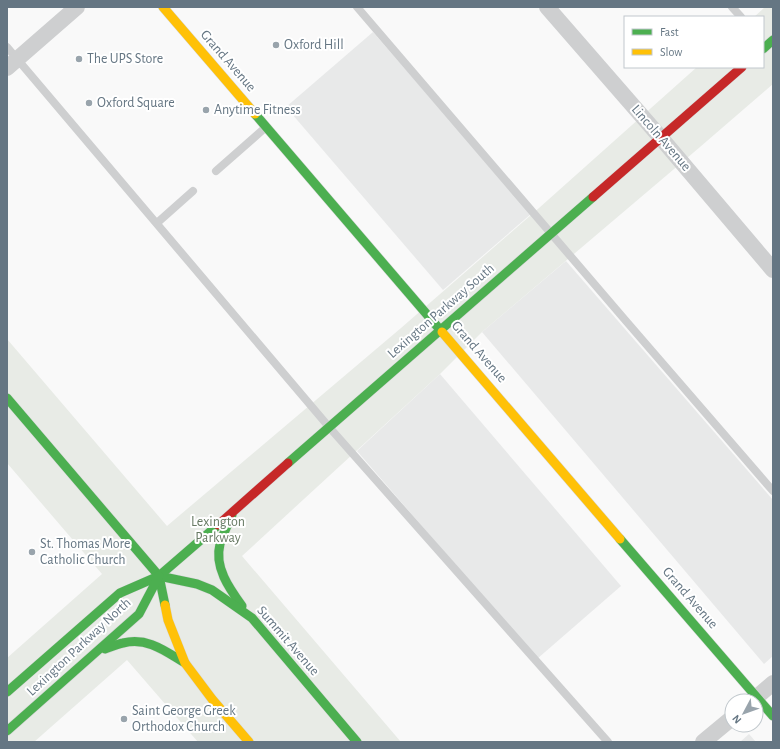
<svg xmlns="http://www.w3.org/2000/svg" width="780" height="749" font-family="'Alegreya Sans',sans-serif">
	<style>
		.built { fill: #e8e9e9 }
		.green { fill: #e8ebe6 }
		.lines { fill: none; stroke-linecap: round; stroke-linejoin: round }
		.fast-casing { stroke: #d5d6d7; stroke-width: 10 }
		.slow-casing { stroke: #d5d6d7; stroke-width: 10 }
		.jam-casing { stroke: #d5d6d7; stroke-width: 10 }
		.lane { stroke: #cecfd0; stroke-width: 8 }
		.street { stroke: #cecfd0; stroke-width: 16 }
		.fast { stroke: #4caf50; stroke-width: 9 }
		.slow { stroke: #ffc107; stroke-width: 9 }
		.jam { stroke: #c62828; stroke-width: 9 }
		.poi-dot { fill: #99a4ac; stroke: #fff; stroke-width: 1.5 }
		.labels { text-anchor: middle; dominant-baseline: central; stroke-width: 4; stroke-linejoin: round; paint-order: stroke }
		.poi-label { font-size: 14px; fill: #657683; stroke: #fff; text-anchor: start }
		.street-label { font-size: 14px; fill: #657683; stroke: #fff }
		.park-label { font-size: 14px; fill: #687a64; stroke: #fff }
	</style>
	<rect width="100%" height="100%" fill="#f9f9f9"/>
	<g class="built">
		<polygon points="373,32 531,214 443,290 286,107"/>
		<polygon points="566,261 773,500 773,656 764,664 482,332"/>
		<polygon points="440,374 621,586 537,659 357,451"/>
		<polygon points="749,734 756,742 740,742"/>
	</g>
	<polygon class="green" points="765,7 773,7 773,84 700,147 482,332 440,374 242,556 401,742 198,742 127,660 34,742 7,742 7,658 102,574 7,463 7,339 167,526 401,328 539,208 697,67 763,67 763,17 754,17"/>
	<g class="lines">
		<g class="fast-casing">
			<g id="fast">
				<polyline points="763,49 773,40"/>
				<polyline points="255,114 442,332"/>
				<polyline points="7,398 159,576 165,605"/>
				<polyline points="288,463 593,197"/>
				<path d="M232,515c-4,9 -9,19 -12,29 -6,23 9,44 22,62"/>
				<polyline points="620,539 773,716"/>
				<polyline points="159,576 197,584 212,590 252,618 357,742"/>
				<path d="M105,649c6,-2 12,-5 18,-6 25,-6 42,8 62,20"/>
				<polyline points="7,692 120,593 159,576 218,525"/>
				<polyline points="7,731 139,614 159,576"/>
			</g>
		</g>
		<g class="slow-casing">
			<g id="slow">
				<polyline points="163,7 255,114"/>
				<polyline points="442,332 620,539"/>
				<polyline points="165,605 168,620 185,663 212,699 249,742"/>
			</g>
		</g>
		<g class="jam-casing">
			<g id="jam">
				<polyline points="593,197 742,67"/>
				<polyline points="218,525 288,463"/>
			</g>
		</g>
		<g class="lane">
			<polyline points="357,7 626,321 773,491"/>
			<polyline points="732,7 741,17"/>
			<polyline points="7,47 329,427 608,742"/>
			<polyline points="216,171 266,127"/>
			<polyline points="157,223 193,191"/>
		</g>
		<g class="street">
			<polyline points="547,7 661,138 773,270"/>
			<polyline points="7,68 77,7"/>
			<polyline points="752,701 773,683"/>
			<polyline points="703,742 732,718"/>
		</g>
		<use href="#fast" class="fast"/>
		<use href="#slow" class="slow"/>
		<use href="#jam" class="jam"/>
	</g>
	<g class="poi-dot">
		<circle cx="276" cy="45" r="4"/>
		<circle cx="79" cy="59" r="4"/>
		<circle cx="89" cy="103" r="4"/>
		<circle cx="206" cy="110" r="4"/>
		<circle cx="32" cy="552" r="4"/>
		<circle cx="124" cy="719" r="4"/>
	</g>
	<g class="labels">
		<g class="poi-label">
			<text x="284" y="45">Oxford Hill</text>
			<text x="87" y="59">The UPS Store</text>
			<text x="97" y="103">Oxford Square</text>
			<text x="214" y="110">Anytime Fitness</text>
			<text x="40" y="544">St. Thomas More<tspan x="40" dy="16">Catholic Church</tspan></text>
			<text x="132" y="711">Saint George Greek<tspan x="132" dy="16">Orthodox Church</tspan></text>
		</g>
		<g class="street-label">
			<text transform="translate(228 61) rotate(49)">Grand Avenue</text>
			<text transform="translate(661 138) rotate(49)">Lincoln Avenue</text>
			<text transform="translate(441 311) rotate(-41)">Lexington Parkway South</text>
			<text transform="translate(479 352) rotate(49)">Grand Avenue</text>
			<text transform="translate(690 598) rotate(49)">Grand Avenue</text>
			<text transform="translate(288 641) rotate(49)">Summit Avenue</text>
			<text transform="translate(79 647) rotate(-43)">Lexington Parkway North</text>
		</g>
		<g class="park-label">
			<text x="218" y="522">Lexington<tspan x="218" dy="16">Parkway</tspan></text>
		</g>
	</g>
	<rect width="780" height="749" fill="none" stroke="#657683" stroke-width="16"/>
	<rect x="624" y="16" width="140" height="52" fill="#ffffff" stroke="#c1c8cd"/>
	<rect x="632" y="29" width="20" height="6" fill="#4caf50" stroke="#c1c8cd"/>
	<text x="660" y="36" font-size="12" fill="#657683">Fast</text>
	<rect x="632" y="49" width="20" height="6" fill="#ffc107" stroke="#c1c8cd"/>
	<text x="660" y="56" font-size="12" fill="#657683">Slow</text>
	<g transform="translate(744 713) rotate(229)"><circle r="19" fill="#ffffff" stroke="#c1c8cd"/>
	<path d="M0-3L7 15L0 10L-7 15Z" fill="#99a4ac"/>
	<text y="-6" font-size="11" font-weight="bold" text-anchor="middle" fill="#657683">N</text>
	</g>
</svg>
